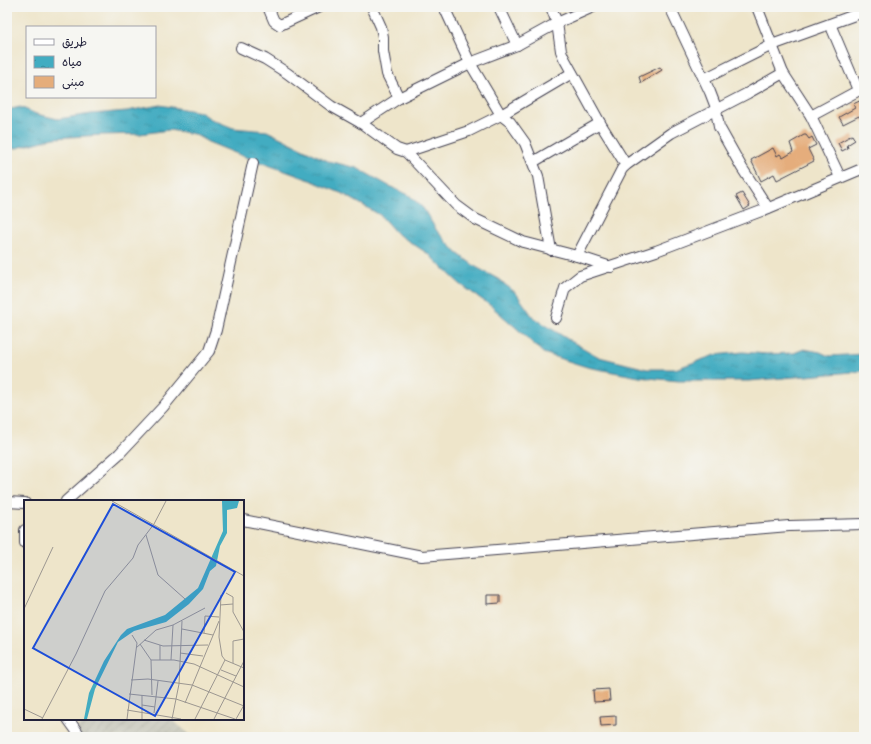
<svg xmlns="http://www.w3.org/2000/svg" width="871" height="744" font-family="Pangolin,'Playpen Sans Arabic',sans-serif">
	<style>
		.industrial { fill: url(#industrial-furrows) }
		.water { fill: url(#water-ripples); stroke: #32677e }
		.building { fill: #e5ad7b }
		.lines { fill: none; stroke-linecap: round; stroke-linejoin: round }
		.minor-casing { stroke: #413f50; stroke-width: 12 }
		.minor { stroke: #fff; stroke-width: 10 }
		.inset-road { fill: none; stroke: #9c9791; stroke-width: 1 }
		.view { fill: #1d4ed8; fill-opacity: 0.15; stroke: #1d4ed8; stroke-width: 2 }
		.inset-edge { fill: none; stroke: #22223b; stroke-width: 2 }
	</style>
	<defs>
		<pattern id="industrial-furrows" width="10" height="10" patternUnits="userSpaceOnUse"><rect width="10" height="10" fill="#c5c5b8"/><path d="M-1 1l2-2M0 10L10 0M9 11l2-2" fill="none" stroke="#a9a99f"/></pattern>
		<pattern id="water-ripples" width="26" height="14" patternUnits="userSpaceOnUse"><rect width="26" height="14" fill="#42acc1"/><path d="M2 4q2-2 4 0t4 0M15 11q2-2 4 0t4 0" fill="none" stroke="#378c9e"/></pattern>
	</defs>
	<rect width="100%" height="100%" fill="#f6f6f2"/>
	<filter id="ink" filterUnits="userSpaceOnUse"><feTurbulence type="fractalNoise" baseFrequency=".025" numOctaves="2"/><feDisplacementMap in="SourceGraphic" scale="8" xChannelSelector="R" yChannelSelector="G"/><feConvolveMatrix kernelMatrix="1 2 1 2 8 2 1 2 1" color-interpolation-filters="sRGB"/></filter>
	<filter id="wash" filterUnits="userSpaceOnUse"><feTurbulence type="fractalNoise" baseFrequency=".012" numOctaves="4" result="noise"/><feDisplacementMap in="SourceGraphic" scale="16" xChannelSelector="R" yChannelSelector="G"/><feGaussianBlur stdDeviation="0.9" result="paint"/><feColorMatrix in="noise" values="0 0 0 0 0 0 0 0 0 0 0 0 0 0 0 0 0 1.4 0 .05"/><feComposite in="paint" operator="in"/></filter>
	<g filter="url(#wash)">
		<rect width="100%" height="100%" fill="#eee5ca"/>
		<polygon class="industrial" points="84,719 171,719 193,737 70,737"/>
		<polygon class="water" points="160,105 200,112 211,119 233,128 267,131 328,161 357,168 391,187 409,195 423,208 437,231 457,253 476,267 498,279 516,293 533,317 569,340 599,357 647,369 675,369 715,355 743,352 767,354 794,353 804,349 820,352 829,356 864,354 864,371 749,381 679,381 639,377 587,367 543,353 522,333 491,306 460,284 427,253 396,233 380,215 343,194 310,180 240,155 208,142 194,134 169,130 140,134 101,135 54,138 17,148 7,149 7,110 20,107 36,114 58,119 91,114 127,111"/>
		<g id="blocks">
			<g class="building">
				<polygon points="660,67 662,70 641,83 639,77"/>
				<polygon points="864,99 864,124 859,116 843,124 839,117 855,108 853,104"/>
				<polygon points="804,135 806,135 809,139 812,137 816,145 808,149 814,161 777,180 774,174 761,181 751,160 773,148 777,156 780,154 783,158 793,152 790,143"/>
				<polygon points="852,135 855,140 847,145 848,148 842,151 838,143"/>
				<polygon points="742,193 750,206 744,210 736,196"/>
				<polygon points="487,595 500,595 500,603 487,604"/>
				<polygon points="609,689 610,701 594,702 593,690"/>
				<polygon points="616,716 616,725 601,726 600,717"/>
			</g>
		</g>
	</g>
	<g filter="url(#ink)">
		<use href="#blocks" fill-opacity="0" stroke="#413f50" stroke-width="1"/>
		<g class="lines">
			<g class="minor-casing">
				<g id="minor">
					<polyline points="268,7 274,21 280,25 319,7"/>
					<polyline points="372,7 381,27 383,37 383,51 387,74 399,98"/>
					<polyline points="444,7 470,63 501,115 510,122 525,143 538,176 551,250"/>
					<polyline points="499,7 517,45"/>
					<polyline points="551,7 557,23 561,51 564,58 600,123 626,165"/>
					<polyline points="670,7 710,92 715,105 719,127 742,168 768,208"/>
					<polyline points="757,7 783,73 811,116 840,177"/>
					<polyline points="830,24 858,90"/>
					<polyline points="241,48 265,59 287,73 331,106 361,123 397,149 406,152 456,205 475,219 523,242 577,256 611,267"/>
					<polyline points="704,79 772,45 863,12"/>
					<polyline points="811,116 863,88"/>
					<polyline points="361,123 399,98 470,63 517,45 557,23 593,7"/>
					<polyline points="406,152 469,131 501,115 572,73"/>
					<polyline points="533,162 600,123"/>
					<polyline points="577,256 622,169 626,165 671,133 748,93 783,73"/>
					<polyline points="556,318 565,288 580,276 656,251 764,210 864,168"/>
					<polyline points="66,501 119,454 163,407 209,351 216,330 253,163"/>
					<polyline points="7,502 25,503"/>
					<polyline points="243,520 422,556 789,526 864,524"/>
					<polyline points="25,530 25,543"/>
					<polyline points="68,719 81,737"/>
				</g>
			</g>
			<use href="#minor" class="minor"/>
		</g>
	</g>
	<g transform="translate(24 500)">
		<rect width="220" height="220" fill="#eee5ca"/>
		<path d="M198,1h17l-2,7 -10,2v23l-7,13 -4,20 -6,5 -7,18 -14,15 -23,18 -32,9 -16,11 -23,47 -8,30h-3l5,-26 15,-32 17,-26 6,-6 38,-14 33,-27 25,-57z" fill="#42acc1"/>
		<path class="inset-road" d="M88,1l132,75M122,35l12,40 27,24M202,93l7,4v15l11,20M197,95l-2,42 3,19 3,4 19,8M196,105l13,-1M0,109l29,-62M158,129l31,6M180,133l1,-17 14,1M120,140l19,6 45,-1M116,144l11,16 1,35M136,145v15M112,148l20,-18 17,-5 32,-17M156,153l23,3M127,160h23l20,4 50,23M147,160l2,-35M209,163v-22l11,-2M197,170l15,6M107,180l17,-1 44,6 52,21M105,194l47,5 59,20M118,195v24M161,203l34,-82M118,205l13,2M0,209l19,9M103,210l54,9M130,213l4,-32M18,219l34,-65 29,-63 28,-33 5,-13 16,-21 12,-23M103,219l10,-76 -5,-8M148,219l7,-35 3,-63M171,219l30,-59M190,219l30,-58M212,219l8,-14"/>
		<path class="view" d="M89,4l122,68 -80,144 -122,-68z"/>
		<rect width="220" height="220" class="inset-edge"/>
	</g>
	<rect width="871" height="744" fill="none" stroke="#f6f6f2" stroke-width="24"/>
	<rect x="26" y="26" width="130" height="72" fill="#f6f6f2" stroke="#a1a1a9"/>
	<rect x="34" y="39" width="20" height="6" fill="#ffffff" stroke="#a1a1a9"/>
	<text x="62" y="46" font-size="12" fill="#22223b">طريق</text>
	<rect x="34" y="56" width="20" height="12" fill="url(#water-ripples)" stroke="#a1a1a9"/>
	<text x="62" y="66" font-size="12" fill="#22223b">مياه</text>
	<rect x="34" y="76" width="20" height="12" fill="#e5ad7b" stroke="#a1a1a9"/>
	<text x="62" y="86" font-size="12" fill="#22223b">مبنى</text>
</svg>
